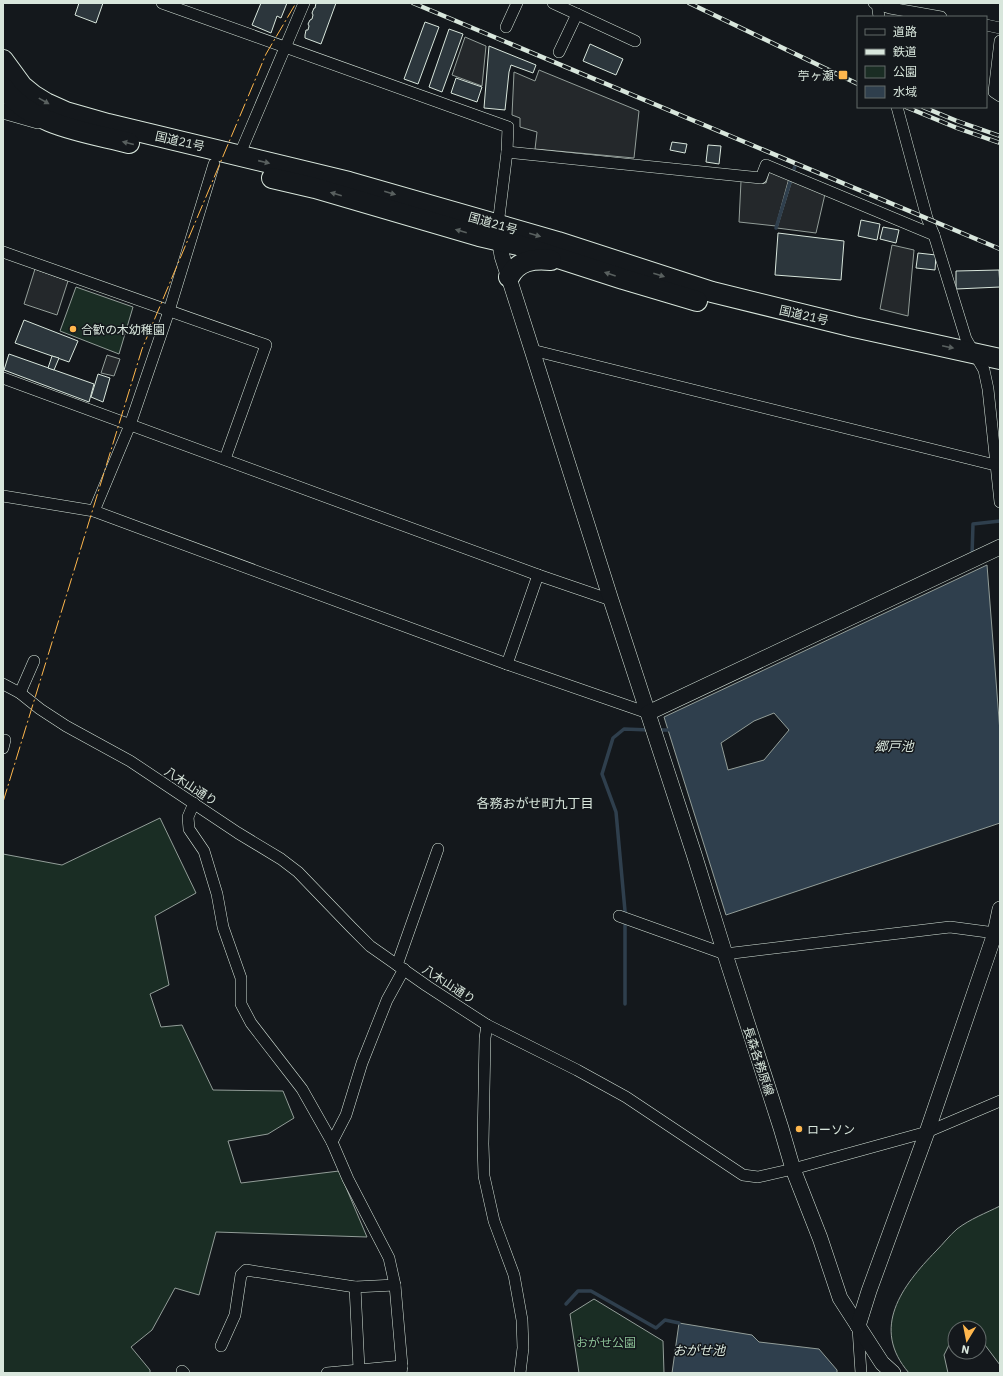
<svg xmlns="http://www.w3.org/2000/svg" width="1003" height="1376" font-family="'IBM Plex Sans','Noto Sans JP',sans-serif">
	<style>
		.green { fill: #1a2d24; stroke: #939e99 }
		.parking { fill: #24282b; stroke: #939e99 }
		.water { fill: #2f3f4d; stroke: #939e99; fill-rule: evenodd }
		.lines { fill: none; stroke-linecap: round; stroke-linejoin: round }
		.stream { stroke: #2f3f4d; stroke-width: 3.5 }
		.building { fill: #2c363c; stroke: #d8e6dc }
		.street-casing { stroke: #d8e6dc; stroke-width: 12 }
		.secondary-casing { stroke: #d8e6dc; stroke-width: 16 }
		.highway-casing { stroke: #d8e6dc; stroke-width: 22 }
		.street { stroke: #14181c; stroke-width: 11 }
		.secondary { stroke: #14181c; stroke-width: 15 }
		.highway { stroke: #14181c; stroke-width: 20 }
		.rail-casing { stroke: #d8e6dc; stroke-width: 4.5 }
		.rail { stroke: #14181c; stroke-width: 3; stroke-dasharray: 9; stroke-linecap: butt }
		.power { stroke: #ffb74d; stroke-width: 1; stroke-dasharray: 14 3 2 3; stroke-linecap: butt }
		.oneway { fill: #59605f }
		.poi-dot { fill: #ffb74d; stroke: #14181c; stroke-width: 1.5 }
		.labels { text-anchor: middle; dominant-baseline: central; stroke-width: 3; stroke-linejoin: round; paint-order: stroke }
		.poi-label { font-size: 12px; fill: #d8e6dc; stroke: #14181c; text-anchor: start }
		.street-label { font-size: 12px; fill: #d8e6dc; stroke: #14181c }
		.park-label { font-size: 12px; fill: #8ac095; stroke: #14181c }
		.water-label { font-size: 13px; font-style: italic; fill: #d8e6dc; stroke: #14181c }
		.neighbourhood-label { font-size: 13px; fill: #d8e6dc; stroke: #14181c }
	</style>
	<rect width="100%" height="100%" fill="#14181c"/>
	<g class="green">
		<polygon points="76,287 133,307 119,354 60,331"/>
		<polygon points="160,818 196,893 155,916 169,985 150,994 161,1027 182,1025 213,1090 283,1091 294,1118 268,1134 228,1141 241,1183 339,1171 367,1237 216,1232 199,1295 175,1288 152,1330 131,1347 150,1370 150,1373 3,1373 3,854 62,865"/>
		<path d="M1000,1206v159l-18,-24 -3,-2v-11h-24v10l-3,1 -8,16 4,18h-39c-39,-45 -7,-87 27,-122 7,-7 13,-15 21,-22 13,-10 29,-16 43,-23z"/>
		<polygon points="594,1299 663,1341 664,1373 579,1373 570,1314"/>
	</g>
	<g class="parking">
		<polygon points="465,37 486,46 482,86 452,75"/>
		<polygon points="539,70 639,111 634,158 535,149 537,132 520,127 520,118 512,115 514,72 535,81"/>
		<polygon points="770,169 789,178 776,226 739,222 741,181 766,183"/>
		<polygon points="792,180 825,194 816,233 777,228"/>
		<polygon points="892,245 914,250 908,316 880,309"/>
		<polygon points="35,269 68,281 57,315 24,304"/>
		<polygon points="107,355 120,359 114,376 101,373"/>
	</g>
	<g class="water">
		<path d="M987,565l13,167v91l-274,92 -62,-198zM774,713l15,17 -25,30 -36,10 -7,-27 33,-22z"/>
		<polygon points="679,1323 752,1335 759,1342 819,1349 837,1370 837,1373 672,1373"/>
	</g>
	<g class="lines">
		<g class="stream">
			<polyline points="776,228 795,166"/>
			<polyline points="972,556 973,524 1000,521"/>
			<polyline points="656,730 668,730"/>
			<polyline points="625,1004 625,911 616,812 602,774 613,738 624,729 650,730"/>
			<polyline points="566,1304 578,1291 591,1291 656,1328 665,1320 679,1323"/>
		</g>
	</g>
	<g class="building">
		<polygon points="79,3 103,3 96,23 75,15"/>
		<polygon points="261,3 287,3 281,18 277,16 271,33 252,25"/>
		<polygon points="316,3 336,3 321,44 305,38 305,35 306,30 308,30 309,26 308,24 310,20 312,19 313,15 312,13 314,8 315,8"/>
		<polygon points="425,22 439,27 418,84 404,79"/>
		<polygon points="449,29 463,34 442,92 429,87"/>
		<polygon points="590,44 623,59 616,75 583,61"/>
		<polygon points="489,46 536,65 533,73 511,65 509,72 505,110 484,108"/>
		<polygon points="456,78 482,87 477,102 451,93"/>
		<polygon points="672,142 687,144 685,153 670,150"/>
		<polygon points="708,145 721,146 719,164 706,162"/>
		<polygon points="861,220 880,224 877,240 858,236"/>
		<polygon points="883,227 899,230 896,243 880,239"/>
		<polygon points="778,233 844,241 841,280 775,275"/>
		<polygon points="918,253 936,255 935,270 916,268"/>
		<polygon points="999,270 1000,287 956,289 956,271"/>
		<polygon points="24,320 78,341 69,362 15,343"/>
		<polygon points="9,354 94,384 89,402 4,370"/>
		<polygon points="52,356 59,358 54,370 48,368"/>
		<polygon points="98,374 110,378 103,402 91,397"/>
	</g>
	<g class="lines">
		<g class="street-casing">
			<g id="street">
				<polyline points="162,3 508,127 507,152 498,225"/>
				<polyline points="553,3 635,41"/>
				<polyline points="874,3 890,8 941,17"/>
				<polyline points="877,3 879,17"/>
				<polyline points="986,25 1000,28"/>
				<polyline points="506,27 517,3"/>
				<polyline points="1000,41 994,92 1000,96"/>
				<polyline points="559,52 577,14"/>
				<polyline points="897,107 927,218 934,235 966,339 984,370 988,389 1000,502"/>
				<polyline points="507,152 761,178 766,165 934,235"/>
				<polyline points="239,156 304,3"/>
				<polyline points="3,252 266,345 225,459"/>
				<polyline points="532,350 995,465"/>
				<polyline points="3,378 538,575 611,600"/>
				<polyline points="3,496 94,511 507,664 648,713"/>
				<polyline points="94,511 130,425 169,311 214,164"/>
				<polyline points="507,664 538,575"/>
				<polyline points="3,684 20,693 40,709 66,726 130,761 238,833 281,859 298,872 351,927 370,946 427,986 487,1025 577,1070 626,1097 743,1175 758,1177 793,1169 927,1132 1000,1101"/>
				<polyline points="20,693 34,661"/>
				<polyline points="3,740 5,740 3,748"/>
				<polyline points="194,803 188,817 189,829 204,851 217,894 223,927 241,978 241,1004 251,1023 302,1089 332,1142 348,1179 389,1258 395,1285 402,1366 401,1373"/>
				<polyline points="619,916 725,954 950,927 995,933 1000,932"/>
				<polyline points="397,965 438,849"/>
				<polyline points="487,1025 485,1038 483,1144 484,1176 494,1221 514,1275 522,1320 523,1348 520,1373"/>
				<polyline points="332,1142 346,1115 362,1063 387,1000 404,969"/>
				<polyline points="355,1287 359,1369"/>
				<polyline points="858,1328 861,1373"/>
				<polyline points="221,1346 235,1315 241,1275 246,1270 355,1287 395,1285"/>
				<polyline points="182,1371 184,1373"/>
				<polyline points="327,1373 402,1366"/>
			</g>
		</g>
		<g class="secondary-casing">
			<g id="secondary">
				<polyline points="3,111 38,121"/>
				<polyline points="498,231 502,256 532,350 611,600 694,854 725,954 781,1128 793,1169 820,1238 840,1298 882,1363 893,1373"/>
				<polyline points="648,713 1000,547"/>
				<polyline points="858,1326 869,1291 927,1132 995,933 1000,909"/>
			</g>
		</g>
		<g class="highway-casing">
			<g id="highway">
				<polyline points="3,60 22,86 33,95 46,103 66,112 108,124 349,182 558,242 712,292 854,327 1000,359"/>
				<path d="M3,87c28,39 83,45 126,56"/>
				<polyline points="272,178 315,188 479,236 518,245 623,279 697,301"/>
				<path d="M509,277c9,-17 25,-19 42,-17"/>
			</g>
		</g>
		<use href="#street" class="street"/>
		<use href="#secondary" class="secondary"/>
		<use href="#highway" class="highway"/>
		<g class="rail-casing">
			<g id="rail">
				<polyline points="413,3 1000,249"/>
				<polyline points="689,3 858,84"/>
				<polyline points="906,107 957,128 1000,143"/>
				<polyline points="923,107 957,121 1000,136"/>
			</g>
		</g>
		<use href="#rail" class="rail"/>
		<polyline class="power" points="3,802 142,349 266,54 296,3"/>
	</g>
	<defs><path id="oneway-solid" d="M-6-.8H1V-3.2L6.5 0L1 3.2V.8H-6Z"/></defs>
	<g class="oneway">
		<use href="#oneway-solid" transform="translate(44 101) rotate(29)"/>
		<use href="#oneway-solid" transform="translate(128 143) rotate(-166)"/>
		<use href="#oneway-solid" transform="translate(264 162) rotate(13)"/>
		<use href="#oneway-solid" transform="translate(390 193) rotate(16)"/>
		<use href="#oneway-solid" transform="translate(336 194) rotate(-164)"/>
		<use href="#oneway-solid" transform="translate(461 231) rotate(-164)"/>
		<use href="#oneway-solid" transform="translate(535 235) rotate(16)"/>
		<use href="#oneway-solid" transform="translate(610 274) rotate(-161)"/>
		<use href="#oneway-solid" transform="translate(659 275) rotate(18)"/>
		<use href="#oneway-solid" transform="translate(948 347) rotate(12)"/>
	</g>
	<g class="poi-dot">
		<rect x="838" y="70" width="10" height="10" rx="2"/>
		<circle cx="73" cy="329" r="4"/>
		<circle cx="799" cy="1129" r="4"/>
	</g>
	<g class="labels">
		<g class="poi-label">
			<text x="834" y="75" text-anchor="end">苧ヶ瀬</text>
			<text x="81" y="329">合歓の木幼稚園</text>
			<text x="807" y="1129">ローソン</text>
		</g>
		<g class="street-label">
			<text transform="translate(180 141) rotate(13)">国道21号</text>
			<text transform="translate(493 223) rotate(16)">国道21号</text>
			<text transform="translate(804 315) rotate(13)">国道21号</text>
			<text transform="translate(191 786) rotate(33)">八木山通り</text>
			<text transform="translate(449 984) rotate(33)">八木山通り</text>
			<text transform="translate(759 1061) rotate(72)">長森各務原線</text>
		</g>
		<g class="park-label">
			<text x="606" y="1342">おがせ公園</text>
		</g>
		<g class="water-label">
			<text x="894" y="746">郷戸池</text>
			<text x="699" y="1350">おがせ池</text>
		</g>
		<g class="neighbourhood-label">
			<text x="535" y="803">各務おがせ町九丁目</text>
		</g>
	</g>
	<rect width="1003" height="1376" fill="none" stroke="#d8e6dc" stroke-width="8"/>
	<rect x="857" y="16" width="130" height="92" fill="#14181c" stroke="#626a69"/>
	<rect x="865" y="29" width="20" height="6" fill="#14181c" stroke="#626a69"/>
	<text x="893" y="36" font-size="12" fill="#d8e6dc">道路</text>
	<rect x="865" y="49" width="20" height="6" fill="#d8e6dc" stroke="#626a69"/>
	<text x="893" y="56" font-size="12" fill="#d8e6dc">鉄道</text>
	<rect x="865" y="66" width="20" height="12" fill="#1a2d24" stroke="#626a69"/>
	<text x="893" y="76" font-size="12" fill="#d8e6dc">公園</text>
	<rect x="865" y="86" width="20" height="12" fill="#2f3f4d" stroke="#626a69"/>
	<text x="893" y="96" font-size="12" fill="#d8e6dc">水域</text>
	<g transform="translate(967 1340) rotate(190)"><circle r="19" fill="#14181c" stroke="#626a69"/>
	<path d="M0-3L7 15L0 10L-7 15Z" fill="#ffb74d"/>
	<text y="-6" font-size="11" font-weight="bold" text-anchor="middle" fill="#d8e6dc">N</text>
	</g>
</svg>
